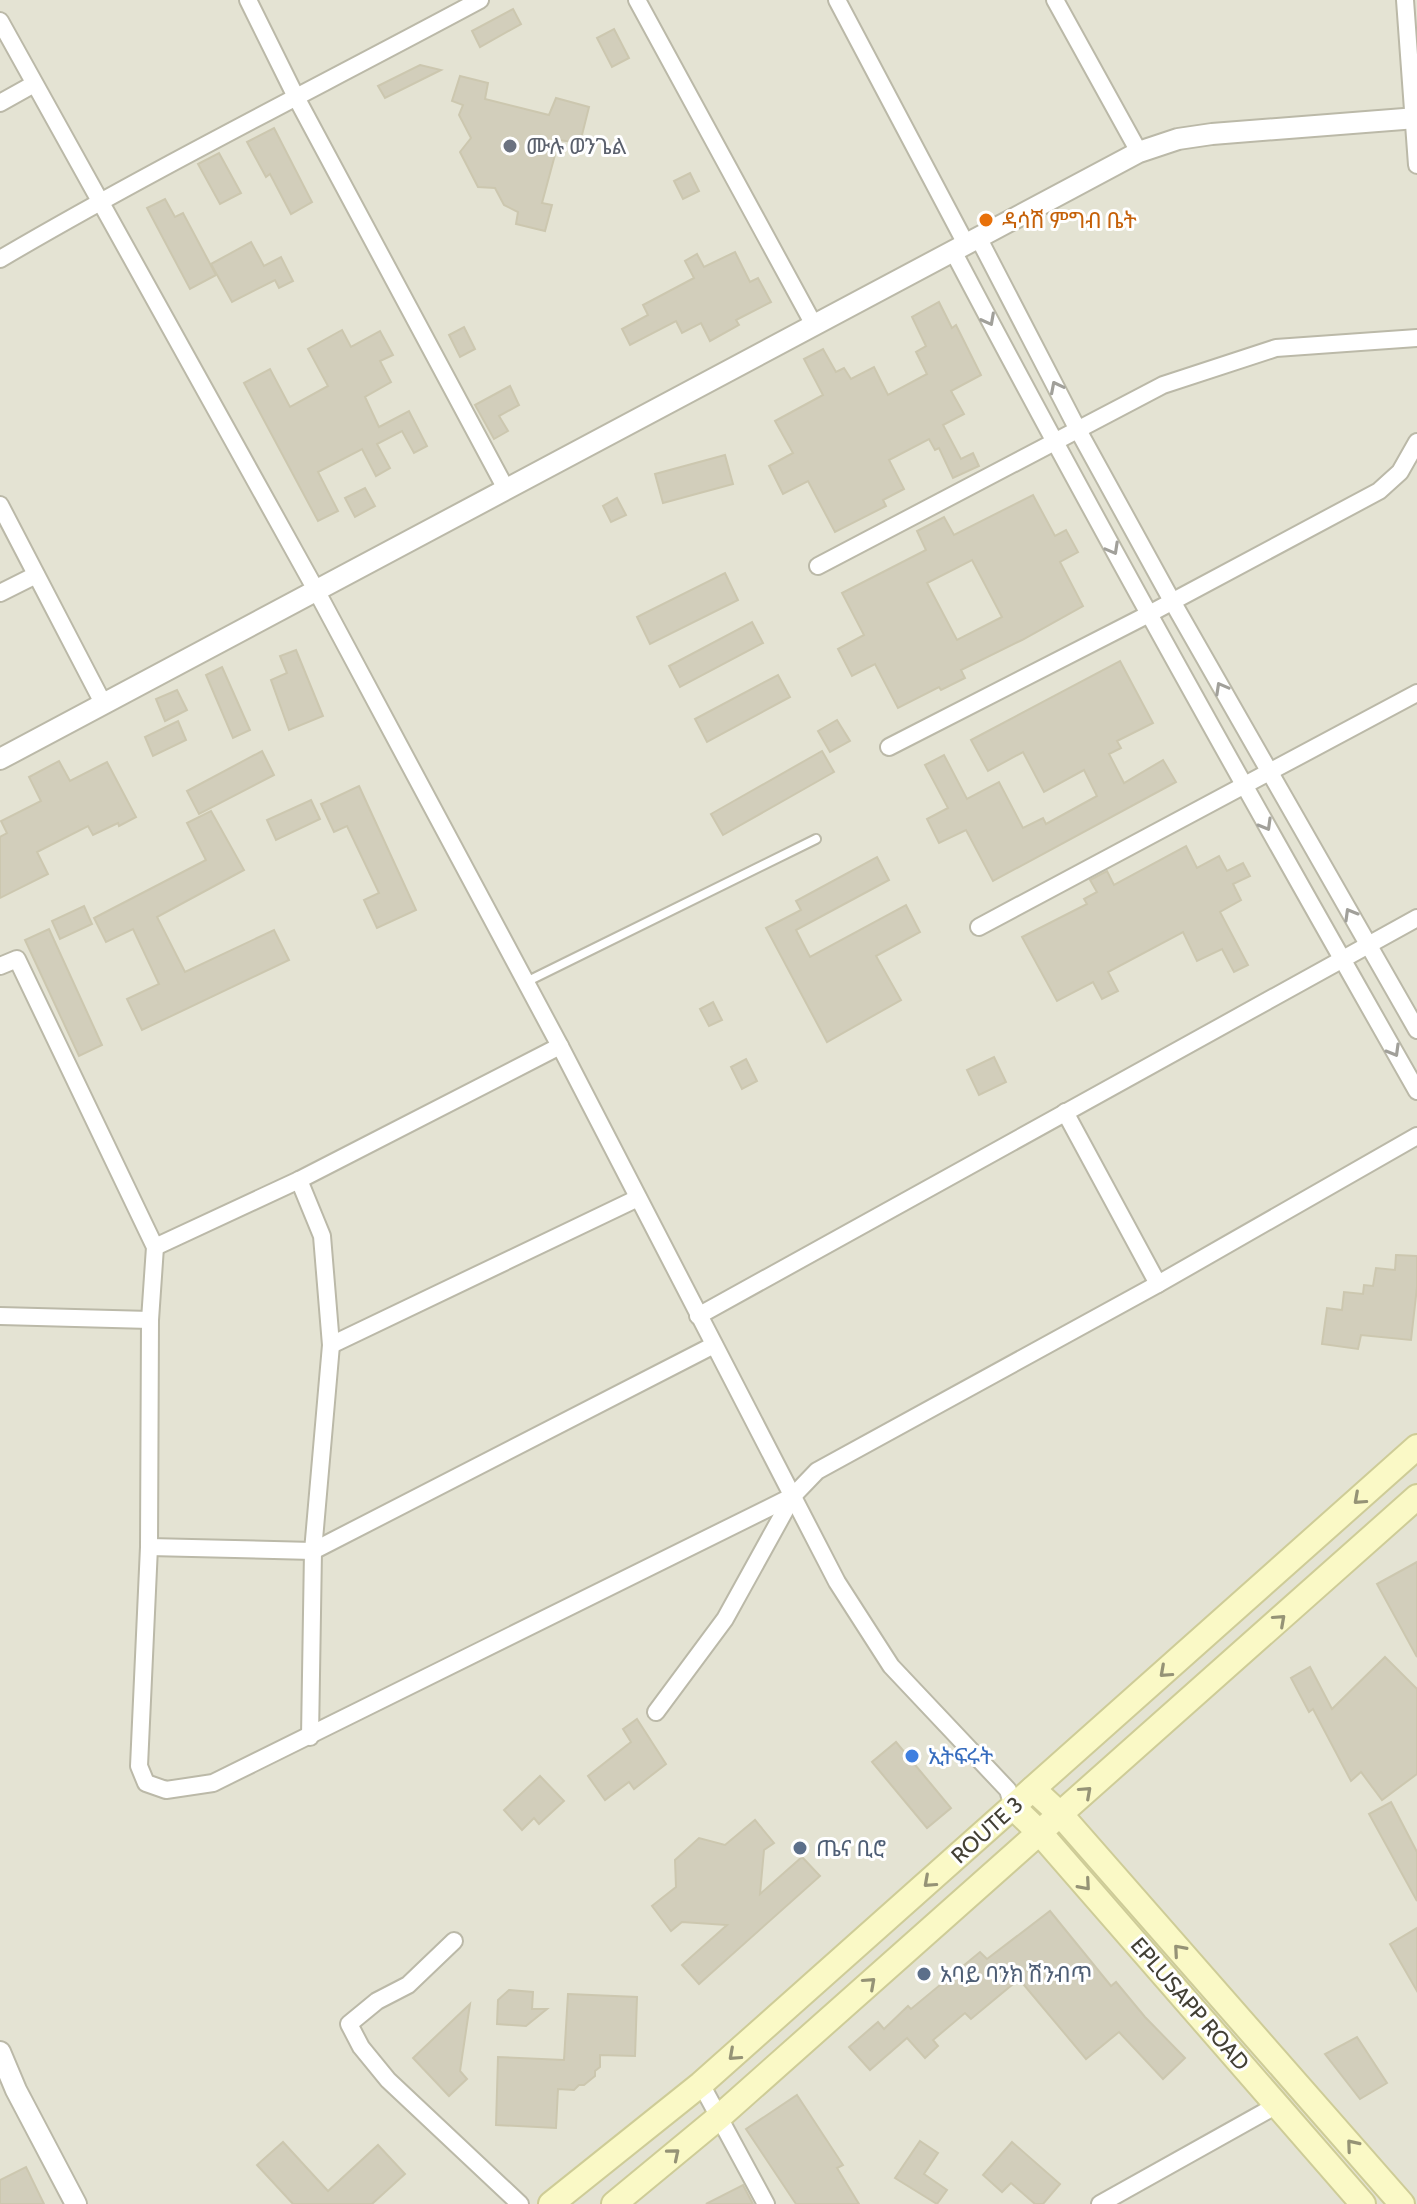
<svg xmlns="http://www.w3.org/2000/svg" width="1417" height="2204" font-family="Cabin,'Noto Sans Ethiopic',sans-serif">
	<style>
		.residential { fill: #e4e3d3 }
		.building { fill: #d2cebb; stroke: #ccc7af; stroke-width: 2; fill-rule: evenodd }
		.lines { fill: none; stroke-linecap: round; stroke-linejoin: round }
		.service-casing { stroke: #bbb9a8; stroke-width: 12 }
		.minor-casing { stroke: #bbb9a8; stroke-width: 20 }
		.tertiary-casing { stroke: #bbb9a8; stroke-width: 24 }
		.secondary-casing { stroke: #cecc97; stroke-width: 28 }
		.service { stroke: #fff; stroke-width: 8 }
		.minor { stroke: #fff; stroke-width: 16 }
		.tertiary { stroke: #fff; stroke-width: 20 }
		.secondary { stroke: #faf9c6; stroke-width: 24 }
		.oneway { stroke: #a1a09a }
		.oneway2 { stroke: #959376 }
		.worship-dot { fill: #6b7280; stroke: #fff; stroke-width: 3 }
		.food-dot { fill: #e8710a; stroke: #fff; stroke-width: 3 }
		.shop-dot { fill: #3f7fe0; stroke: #fff; stroke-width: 3 }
		.service-dot { fill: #5c6f8a; stroke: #fff; stroke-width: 3 }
		.labels { text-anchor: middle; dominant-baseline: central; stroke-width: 6; stroke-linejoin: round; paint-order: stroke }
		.worship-label { font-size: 22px; fill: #5b616d; stroke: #fff; text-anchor: start }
		.food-label { font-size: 22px; fill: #c56008; stroke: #fff; text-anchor: start }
		.shop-label { font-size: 22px; fill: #366cbe; stroke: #fff; text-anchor: start }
		.street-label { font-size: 22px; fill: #434035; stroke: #fff }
		.service-label { font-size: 22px; fill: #4e5e75; stroke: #fff; text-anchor: start }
	</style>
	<rect width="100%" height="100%" fill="#f1f0e5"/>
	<rect class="residential" x="0" y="0" width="1417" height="2204"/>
	<g class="building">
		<polygon points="513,9 521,24 480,47 472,31"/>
		<polygon points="614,29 629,58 612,67 597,38"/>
		<polygon points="420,65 441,70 385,98 378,86"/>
		<polygon points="460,76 488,83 485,99 549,115 556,98 589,107 580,143 559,140 542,203 552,205 545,231 516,224 518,212 504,205 495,188 478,187 460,152 471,138 459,115 463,105 452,101"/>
		<polygon points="274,128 312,202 291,214 270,174 266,177 247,142"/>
		<polygon points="219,153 241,193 220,204 198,164"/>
		<polygon points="690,173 699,191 683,199 674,181"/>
		<polygon points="165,199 175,217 183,213 216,275 190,289 147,208"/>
		<polygon points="251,242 264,266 281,257 293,281 279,288 275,280 232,302 211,264"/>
		<polygon points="735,252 750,282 758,278 771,302 736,320 739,325 710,341 701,323 682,333 676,321 630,345 622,329 648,315 643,305 694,278 685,261 697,254 704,267"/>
		<polygon points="939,302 952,328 956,325 981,375 951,391 964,414 943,425 961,459 973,453 979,466 953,478 939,448 935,450 929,439 889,460 904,489 883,500 886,506 835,532 808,481 783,494 769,466 793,453 775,421 823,395 804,359 823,349 836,372 844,368 851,379 874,367 888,395 927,374 916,352 926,346 912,317"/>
		<polygon points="464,327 475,349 460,357 449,335"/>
		<polygon points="342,330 351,347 380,331 393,355 380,361 391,382 365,397 379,427 409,411 427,446 414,453 402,431 377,444 390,468 376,476 362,449 318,472 338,511 318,521 244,383 270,369 290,407 328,386 308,349"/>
		<polygon points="510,386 519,405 499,416 508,431 494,439 475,405"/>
		<polygon points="725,455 733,484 663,503 655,474"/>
		<polygon points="365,488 375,506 355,517 345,498"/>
		<path d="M1033,495l22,41 11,-6 12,22 -18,10 23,44 -61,34 -61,30 4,8 -24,12 -2,-3 -41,21 -23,-44 -23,12 -14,-27 26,-14 -22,-42 84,-43 -9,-19 27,-14 10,18zM972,560l30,57 -45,23 -30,-57z"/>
		<polygon points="617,498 626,515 611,522 603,506"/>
		<polygon points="725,573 738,600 650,644 637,617"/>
		<polygon points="752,622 763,643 680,687 669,666"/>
		<polygon points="296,650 323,716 289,730 271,680 287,673 280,656"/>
		<polygon points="1120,661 1153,723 1117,741 1121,748 1109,754 1124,783 1163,760 1176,782 993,881 966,830 939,843 927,819 948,808 925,765 944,755 967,799 999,782 1023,828 1043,818 1046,824 1097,796 1084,770 1044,792 1023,752 988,771 971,740"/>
		<polygon points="222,667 250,730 233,738 206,675"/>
		<polygon points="778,675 790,697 707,742 695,719"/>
		<polygon points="177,690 187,710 165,721 156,699"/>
		<polygon points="837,720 850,741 830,752 818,731"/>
		<polygon points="178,721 186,740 153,756 145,737"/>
		<polygon points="262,751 274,775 199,814 187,791"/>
		<polygon points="822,751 834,772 723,835 711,814"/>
		<polygon points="59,761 70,781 107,762 136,817 119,826 118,823 93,835 88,826 37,852 48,874 0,898 0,837 7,833 1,821 41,801 29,777"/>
		<polygon points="359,786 416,910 377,928 364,900 379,893 347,826 334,832 321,804"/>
		<polygon points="311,800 320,819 276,840 267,820"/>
		<polygon points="211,811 244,870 157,917 185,972 274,930 289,960 142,1030 127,999 159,984 133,929 106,942 94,918 206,860 187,823"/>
		<polygon points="1186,846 1197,868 1219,856 1227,871 1243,863 1250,876 1233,884 1241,900 1220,912 1248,965 1234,972 1222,949 1197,961 1183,932 1108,972 1118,991 1102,999 1093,982 1057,1001 1022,937 1087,904 1084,899 1097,892 1090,880 1107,871 1114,885"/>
		<polygon points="877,857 889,880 796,930 810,957 906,905 920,932 876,956 901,1000 827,1042 766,928 801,910 796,901"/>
		<polygon points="84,906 92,924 60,939 52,921"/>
		<polygon points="49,929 102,1045 79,1056 25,940"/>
		<polygon points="713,1002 722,1020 709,1026 700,1009"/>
		<polygon points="994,1057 1006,1082 979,1095 967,1070"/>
		<polygon points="746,1059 757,1081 742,1089 731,1067"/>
		<polygon points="1396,1255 1417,1256 1417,1287 1411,1340 1361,1335 1358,1349 1322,1344 1327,1308 1342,1310 1344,1292 1363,1294 1364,1285 1373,1286 1376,1268 1395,1270"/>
		<polygon points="1417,1562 1417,1657 1377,1584"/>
		<polygon points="1385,1657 1417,1689 1417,1774 1382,1800 1361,1772 1351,1781 1313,1709 1309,1712 1291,1678 1310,1667 1332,1709"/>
		<polygon points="637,1719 666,1764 634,1789 629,1782 605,1800 588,1776 631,1742 623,1729"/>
		<polygon points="896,1742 951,1808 927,1828 872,1762"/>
		<polygon points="540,1776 564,1801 539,1824 534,1818 522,1830 504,1810"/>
		<polygon points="1391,1802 1417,1852 1417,1901 1369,1814"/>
		<polygon points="755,1820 774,1843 764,1850 760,1894 802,1857 820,1876 699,1984 682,1965 727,1925 682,1922 671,1931 652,1906 676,1887 675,1860 699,1838 725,1845"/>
		<polygon points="1050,1911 1111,1986 1116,1982 1145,2017 1185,2058 1163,2079 1119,2032 1086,2059 1019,1979 971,2019 965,2013 933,2040 938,2046 925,2058 907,2038 870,2070 849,2047 878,2022 884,2029 908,2006 911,2009 980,1952 987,1959"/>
		<polygon points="1417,1928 1417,1991 1390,1944"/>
		<polygon points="509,1990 533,1992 532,2009 547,2009 526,2026 497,2024 498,2000"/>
		<polygon points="568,1994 637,1997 635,2056 600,2055 600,2067 595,2071 595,2076 584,2085 579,2085 574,2090 558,2089 556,2128 496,2125 498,2057 564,2060"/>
		<polygon points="470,2004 460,2071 467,2079 449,2096 413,2058"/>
		<polygon points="1357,2037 1387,2083 1360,2099 1325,2054"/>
		<polygon points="797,2095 843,2165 837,2168 859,2204 796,2204 746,2129"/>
		<polygon points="920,2141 938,2153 924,2174 947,2190 937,2204 895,2178"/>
		<polygon points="283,2142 328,2191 378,2145 405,2174 372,2204 293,2204 257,2165"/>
		<polygon points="1012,2142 1060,2184 1043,2204 1035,2204 1011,2183 1002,2192 983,2175"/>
		<polygon points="26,2167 44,2204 0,2204 0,2180"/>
		<polygon points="743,2185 753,2204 706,2204"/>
	</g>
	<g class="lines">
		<g class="service-casing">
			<polyline id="service" points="526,982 816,839"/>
		</g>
		<g class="minor-casing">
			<g id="minor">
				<polyline points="248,0 297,99 506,489"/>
				<polyline points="637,0 814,325"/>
				<polyline points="837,0 966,244"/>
				<polyline points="1055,0 1139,152"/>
				<polyline points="1405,0 1417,165"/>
				<polyline points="0,21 316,590 560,1046 837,1582 891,1666 1008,1790 1013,1807"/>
				<polyline points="0,103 34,84"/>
				<polyline points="978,237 1078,430 1172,601 1417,1030"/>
				<path d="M953,251c149,283 306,562 464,840"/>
				<path d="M0,259c157,-92 320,-173 480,-259"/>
				<polyline points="0,505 103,703"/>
				<polyline points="818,566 1163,385 1276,348 1417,338"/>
				<polyline points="0,593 36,575"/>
				<polyline points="889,747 1149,614 1379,491 1400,472 1417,442"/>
				<polyline points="979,927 1417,693"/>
				<polyline points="0,966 17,959 155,1247 150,1320 149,1547 139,1766 146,1783 166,1790 213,1783 793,1496"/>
				<polyline points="1065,1112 1158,1284"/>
				<polyline points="299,1180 322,1236 331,1345 313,1551 310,1737"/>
				<polyline points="155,1247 299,1180 560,1046"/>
				<polyline points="0,1316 150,1320"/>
				<polyline points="698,1316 1417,918"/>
				<polyline points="331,1345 638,1198"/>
				<polyline points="149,1547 313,1551 714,1345"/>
				<polyline points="656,1712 725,1619 793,1496 817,1471 1158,1284 1417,1136"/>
				<polyline points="454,1941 408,1985 377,2001 349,2024 361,2047 388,2080 520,2204"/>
				<polyline points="701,2084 766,2204"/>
				<polyline points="1100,2204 1277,2105"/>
			</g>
		</g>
		<g class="tertiary-casing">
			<g id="tertiary">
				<polyline points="0,759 1139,152 1178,139 1212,134 1417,118"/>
				<polyline points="0,2052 16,2090 76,2204"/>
			</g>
		</g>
		<g class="secondary-casing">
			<g id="secondary">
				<polyline points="1033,1789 1061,1815 1402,2204"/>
				<polyline points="1013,1807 1040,1833 1363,2204"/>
				<polyline points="551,2204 701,2084 1417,1447"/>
				<polyline points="614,2204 718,2118 1417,1497"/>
			</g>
		</g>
		<use href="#service" class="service"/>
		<use href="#minor" class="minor"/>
		<use href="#tertiary" class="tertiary"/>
		<use href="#secondary" class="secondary"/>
	</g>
	<defs><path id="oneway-chevron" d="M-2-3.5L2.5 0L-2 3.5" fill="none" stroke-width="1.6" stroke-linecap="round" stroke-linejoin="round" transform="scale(2)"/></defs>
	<g class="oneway">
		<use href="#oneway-chevron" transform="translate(989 320) rotate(62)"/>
		<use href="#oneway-chevron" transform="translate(1056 387) rotate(-117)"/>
		<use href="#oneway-chevron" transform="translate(1113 549) rotate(61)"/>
		<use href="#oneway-chevron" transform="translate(1221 688) rotate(-119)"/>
		<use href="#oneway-chevron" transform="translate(1266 825) rotate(60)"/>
		<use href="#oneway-chevron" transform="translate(1350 914) rotate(-120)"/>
		<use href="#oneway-chevron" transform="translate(1394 1051) rotate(60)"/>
	</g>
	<g class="oneway2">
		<use href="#oneway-chevron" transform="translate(1359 1499) rotate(138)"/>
		<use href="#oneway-chevron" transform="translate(1280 1620) rotate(-42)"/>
		<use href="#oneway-chevron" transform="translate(1165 1672) rotate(138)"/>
		<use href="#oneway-chevron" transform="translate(1086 1792) rotate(-42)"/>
		<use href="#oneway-chevron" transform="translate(929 1882) rotate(138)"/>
		<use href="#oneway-chevron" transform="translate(1085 1885) rotate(49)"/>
		<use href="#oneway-chevron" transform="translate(1179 1950) rotate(-131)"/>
		<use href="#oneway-chevron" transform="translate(870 1983) rotate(-42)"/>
		<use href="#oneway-chevron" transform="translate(734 2055) rotate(138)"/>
		<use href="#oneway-chevron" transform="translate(1352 2145) rotate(-130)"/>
		<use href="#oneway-chevron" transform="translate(674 2154) rotate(-40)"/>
	</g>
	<circle class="worship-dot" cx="510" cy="146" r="8"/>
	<circle class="food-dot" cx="986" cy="220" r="8"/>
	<circle class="shop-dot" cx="912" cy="1756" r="8"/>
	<g class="service-dot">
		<circle cx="800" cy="1848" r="8"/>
		<circle cx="924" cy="1974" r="8"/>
	</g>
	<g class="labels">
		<g class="worship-label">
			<text x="526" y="146">ሙሉ ወንጌል</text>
		</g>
		<g class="food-label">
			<text x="1002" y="220">ዳሳሽ ምግብ ቤት</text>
		</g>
		<g class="shop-label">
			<text x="928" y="1756">ኢትፍሩት</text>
		</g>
		<g class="street-label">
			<text transform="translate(987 1830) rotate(-42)">ROUTE 3</text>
			<text transform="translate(1190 2004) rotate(49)">EPLUSAPP ROAD</text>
		</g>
		<g class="service-label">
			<text x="816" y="1848">ጤና ቢሮ</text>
			<text x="940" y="1974">አባይ ባንክ ሽንብጥ</text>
		</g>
	</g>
</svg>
